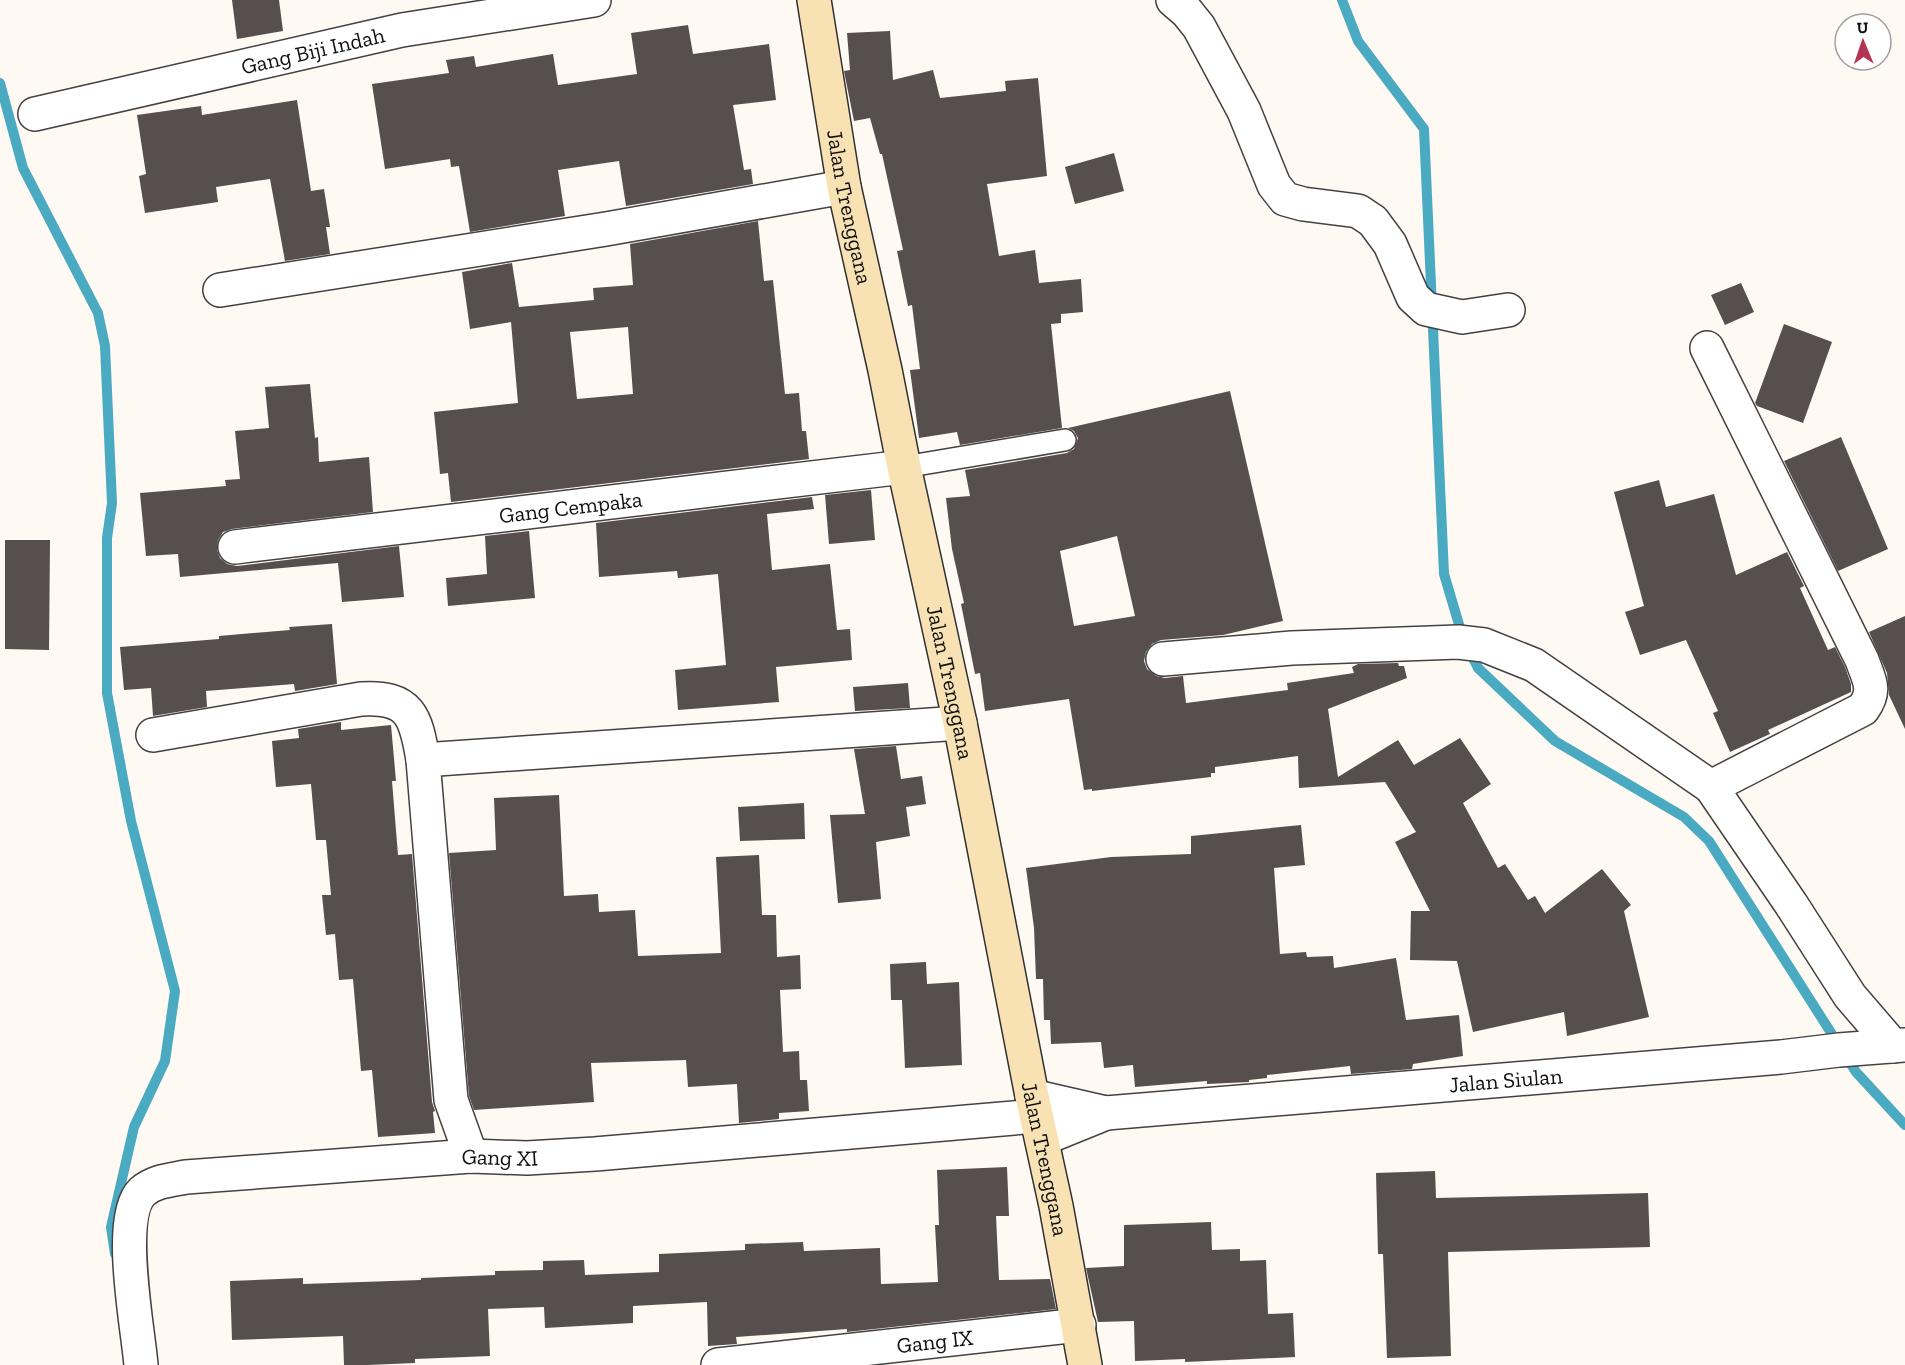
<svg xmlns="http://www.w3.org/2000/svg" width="1905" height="1365" font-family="'Zilla Slab',serif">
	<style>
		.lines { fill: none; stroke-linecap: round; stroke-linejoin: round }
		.stream { stroke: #4aaac1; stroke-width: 10 }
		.building { fill: #574f4d; fill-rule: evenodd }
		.service-casing { stroke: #424242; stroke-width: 24 }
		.minor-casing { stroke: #424242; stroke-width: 36 }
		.tertiary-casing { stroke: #424242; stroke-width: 36 }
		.secondary-casing { stroke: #313131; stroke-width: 36 }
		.service { stroke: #fff; stroke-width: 21 }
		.minor { stroke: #fff; stroke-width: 33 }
		.tertiary { stroke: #fff; stroke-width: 33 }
		.secondary { stroke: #f8e2b4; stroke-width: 33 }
		.labels { text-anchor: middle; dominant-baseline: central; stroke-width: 6; stroke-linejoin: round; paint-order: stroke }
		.street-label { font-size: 22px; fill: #0f0f0f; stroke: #fff }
	</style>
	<rect width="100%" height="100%" fill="#fef9f3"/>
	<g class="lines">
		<g class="stream">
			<polyline points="1342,0 1358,41 1424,129 1444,574 1463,638 1478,668 1555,741 1684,817 1709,841 1856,1072 1905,1125"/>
			<polyline points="0,83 23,168 98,313 105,346 112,503 107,538 107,693 131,821 175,991 165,1061 134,1127 111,1227 115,1254"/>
		</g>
	</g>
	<g class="building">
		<polygon points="232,0 279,0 283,31 237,39"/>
		<polygon points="688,25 693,54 769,44 776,100 733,105 744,170 751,169 753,184 626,206 619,161 558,170 565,216 470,232 459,166 451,167 450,159 385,169 372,84 449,73 446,60 474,56 476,67 553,54 558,85 637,74 631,33"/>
		<polygon points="890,31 893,80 933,70 940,98 1006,91 1005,81 1038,78 1047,176 987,184 999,256 1035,250 1039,283 1081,279 1083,312 1061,314 1061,323 1051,324 1062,428 960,445 957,432 919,438 910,370 920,369 912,305 908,306 897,251 903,250 882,154 880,154 870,118 854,121 844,71 850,70 847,33"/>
		<polygon points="297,100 311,191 324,189 330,227 326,227 330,254 285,261 270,179 216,187 218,202 145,213 139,176 146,174 137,115 201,106 202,115"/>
		<polygon points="1114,153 1124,191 1075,204 1065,167"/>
		<path d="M758,221l6,60 9,-1 12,114 14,-1 3,38h4l3,28 -358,43 -3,-29 -8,1 -6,-62 84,-9 -7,-81 -41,7 -8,-57 50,-9 7,44 75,-7 -1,-12 40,-3 -3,-41zM628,327l5,67 -56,5 -7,-67z"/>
		<polygon points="1741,283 1754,312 1725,325 1711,295"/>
		<polygon points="1784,324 1832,342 1803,423 1757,406 1755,403"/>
		<polygon points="310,384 315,438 318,437 319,462 369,457 373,512 232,529 223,532 218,540 217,550 220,558 227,564 237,566 399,546 404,597 342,602 338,563 180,577 178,554 146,556 140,493 226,486 225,480 240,479 235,431 269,428 265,387"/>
		<path d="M1230,391l53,230 -60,14 -62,5 -9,4 -6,8 -2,9 3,8 9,7 9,2 18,-2 3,27 102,-13 -1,-7 67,-10 -2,-6 6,-3 40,-1 1,3h5l3,12 -79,31 10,68 60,-37 16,25 46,-27 31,46 -28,19 35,65 7,-4 23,36 7,-4 10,17 57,-44 29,36 -7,6 25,106 -82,19 -3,-24 -91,20 -16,-71 -47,-1 1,-49h19l-35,-69 21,-10 -31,-50 -86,6 -1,-32 -83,11v6h-4v4l-119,14v-2l-8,1 -15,-91 -84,12 -5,-38 -5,1 -14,-70 3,-1 -12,-54 -6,-51 24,-2 -5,-26 102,-17 7,-4 4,-11 -4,-7 -6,-3zM1117,536l18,80 -61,10 -14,-75z"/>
		<polygon points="1841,437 1888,549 1838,571 1784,461"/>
		<polygon points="1659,480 1666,507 1714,494 1736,575 1787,552 1804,586 1800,588 1828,650 1835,647 1845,667 1851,684 1851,692 1768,730 1770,734 1730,752 1713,713 1718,711 1686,640 1640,655 1625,612 1644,606 1614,492"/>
		<polygon points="871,490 875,540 829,544 825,495"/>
		<polygon points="812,497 814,509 767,514 772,570 830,564 837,630 850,629 852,660 776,667 779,702 678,710 675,670 726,665 718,574 678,578 677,571 599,577 596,523"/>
		<polygon points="529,531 535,598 448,606 446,578 487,574 485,536"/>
		<polygon points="5,540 50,540 49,650 5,649"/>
		<polygon points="1905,616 1905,729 1889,695 1887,673 1869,632"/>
		<polygon points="332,624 337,684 295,691 294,684 206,691 207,707 153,716 151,688 124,690 120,647 219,639 219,636 290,630 289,627"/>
		<polygon points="908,683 910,708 855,711 853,687"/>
		<polygon points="341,722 341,730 391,725 396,781 392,781 398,855 412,854 432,1102 435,1111 433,1112 435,1133 378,1137 372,1070 361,1071 353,979 339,980 335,934 326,935 322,895 331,895 326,840 316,840 311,784 276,787 272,741 299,738 298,729"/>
		<polygon points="896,746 901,779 922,776 926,804 906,807 910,836 876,842 881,899 838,903 830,815 865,814 854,749"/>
		<polygon points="559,795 564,896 598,894 599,912 635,910 638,956 721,953 716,857 759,855 762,915 776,915 777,957 800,955 801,989 780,990 783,1052 799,1051 800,1080 807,1080 809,1111 779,1113 779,1119 739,1123 737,1084 688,1087 686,1060 591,1063 594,1102 474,1110 469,1096 449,853 496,850 494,798"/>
		<polygon points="804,803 805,839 740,841 738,807"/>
		<polygon points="1301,825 1305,865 1274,868 1280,954 1306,952 1307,957 1333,956 1334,968 1396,958 1406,1020 1459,1015 1463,1056 1413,1064 1412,1069 1351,1074 1350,1066 1267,1075 1267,1078 1249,1080 1249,1082 1207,1084 1207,1081 1135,1087 1133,1065 1104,1068 1101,1042 1051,1044 1050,1020 1044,1020 1043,979 1036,979 1034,928 1026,868 1111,857 1191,854 1191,836"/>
		<polygon points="926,962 927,984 959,982 962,1065 905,1068 902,1000 891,1000 890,964"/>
		<polygon points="1007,1167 1009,1216 996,1216 999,1280 1050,1279 1056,1309 847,1332 847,1329 736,1337 737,1344 708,1346 707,1302 633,1306 633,1323 545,1328 544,1307 488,1309 490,1356 415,1359 415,1363 368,1365 344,1365 343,1336 232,1340 230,1281 303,1278 303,1284 421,1280 421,1278 495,1275 495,1271 543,1270 543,1261 584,1260 585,1275 659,1272 659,1254 745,1250 745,1244 803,1242 804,1251 880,1248 881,1284 938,1282 935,1225 939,1225 937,1170"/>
		<polygon points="1435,1171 1436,1198 1648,1193 1650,1247 1448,1252 1451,1356 1387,1358 1383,1254 1378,1254 1376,1173"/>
		<polygon points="1211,1222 1212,1250 1240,1249 1240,1261 1266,1260 1268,1314 1293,1313 1295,1357 1185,1362 1185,1359 1135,1361 1134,1321 1098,1322 1086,1268 1124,1266 1124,1225"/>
	</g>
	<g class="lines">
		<g class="service-casing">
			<polyline id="service" points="904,467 1065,440"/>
		</g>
		<g class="minor-casing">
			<g id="minor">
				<polyline points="1173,0 1187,12 1199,27 1244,111 1274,185 1285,199 1303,204 1358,211 1373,221 1390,244 1413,297 1426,309 1462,317 1508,310"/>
				<path id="s1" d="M35,114l367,-84 192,-30"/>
				<polyline points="220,290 606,229 844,187"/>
				<path d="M1707,348l155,312c7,20 15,30 1,49l-152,78 80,117 59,92 43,50"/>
				<path id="s2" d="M235,547l669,-80"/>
				<polyline points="1163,659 1292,648 1458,642 1484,645 1534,665 1711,787"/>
				<path d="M153,735l208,-36c49,-3 55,17 62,61l28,340 20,56"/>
				<polyline points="423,760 960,723"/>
				<path id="s3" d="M141,1365c-3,-37 -25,-148 1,-173 12,-11 29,-12 44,-15l285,-21 56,2 68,-4 442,-38"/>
				<path id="s4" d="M718,1365l361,-40"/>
			</g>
		</g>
		<g class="tertiary-casing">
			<g id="tertiary">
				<path id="s5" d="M1032,1096l74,17 675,-56 58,-7 66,-5"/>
				<polyline points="1042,1139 1106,1113"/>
			</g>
		</g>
		<g class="secondary-casing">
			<g id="secondary">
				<path id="s6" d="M814,0l30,187 41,183 19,97 56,256 72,373 24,110 29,159"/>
			</g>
		</g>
		<use href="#service" class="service"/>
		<use href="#minor" class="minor"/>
		<use href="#tertiary" class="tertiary"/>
		<use href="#secondary" class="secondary"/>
	</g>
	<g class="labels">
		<g class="street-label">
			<text stroke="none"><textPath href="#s1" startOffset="285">Gang Biji Indah</textPath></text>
			<text stroke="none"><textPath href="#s6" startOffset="210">Jalan Trenggana</textPath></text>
			<text stroke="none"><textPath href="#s2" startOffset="338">Gang Cempaka</textPath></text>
			<text stroke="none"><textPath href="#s6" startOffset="696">Jalan Trenggana</textPath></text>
			<text stroke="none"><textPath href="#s5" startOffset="477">Jalan Siulan</textPath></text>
			<text stroke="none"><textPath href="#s3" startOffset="538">Gang XI</textPath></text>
			<text stroke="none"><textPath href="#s6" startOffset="1182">Jalan Trenggana</textPath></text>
			<text stroke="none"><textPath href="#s4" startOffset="218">Gang IX</textPath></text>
		</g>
	</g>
	<g transform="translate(1863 42) rotate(358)"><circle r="28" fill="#ffffff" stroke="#9f9f9f" stroke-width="1.5"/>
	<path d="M0-4.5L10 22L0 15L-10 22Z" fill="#b33454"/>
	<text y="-9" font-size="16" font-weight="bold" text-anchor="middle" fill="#0f0f0f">U</text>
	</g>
</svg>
